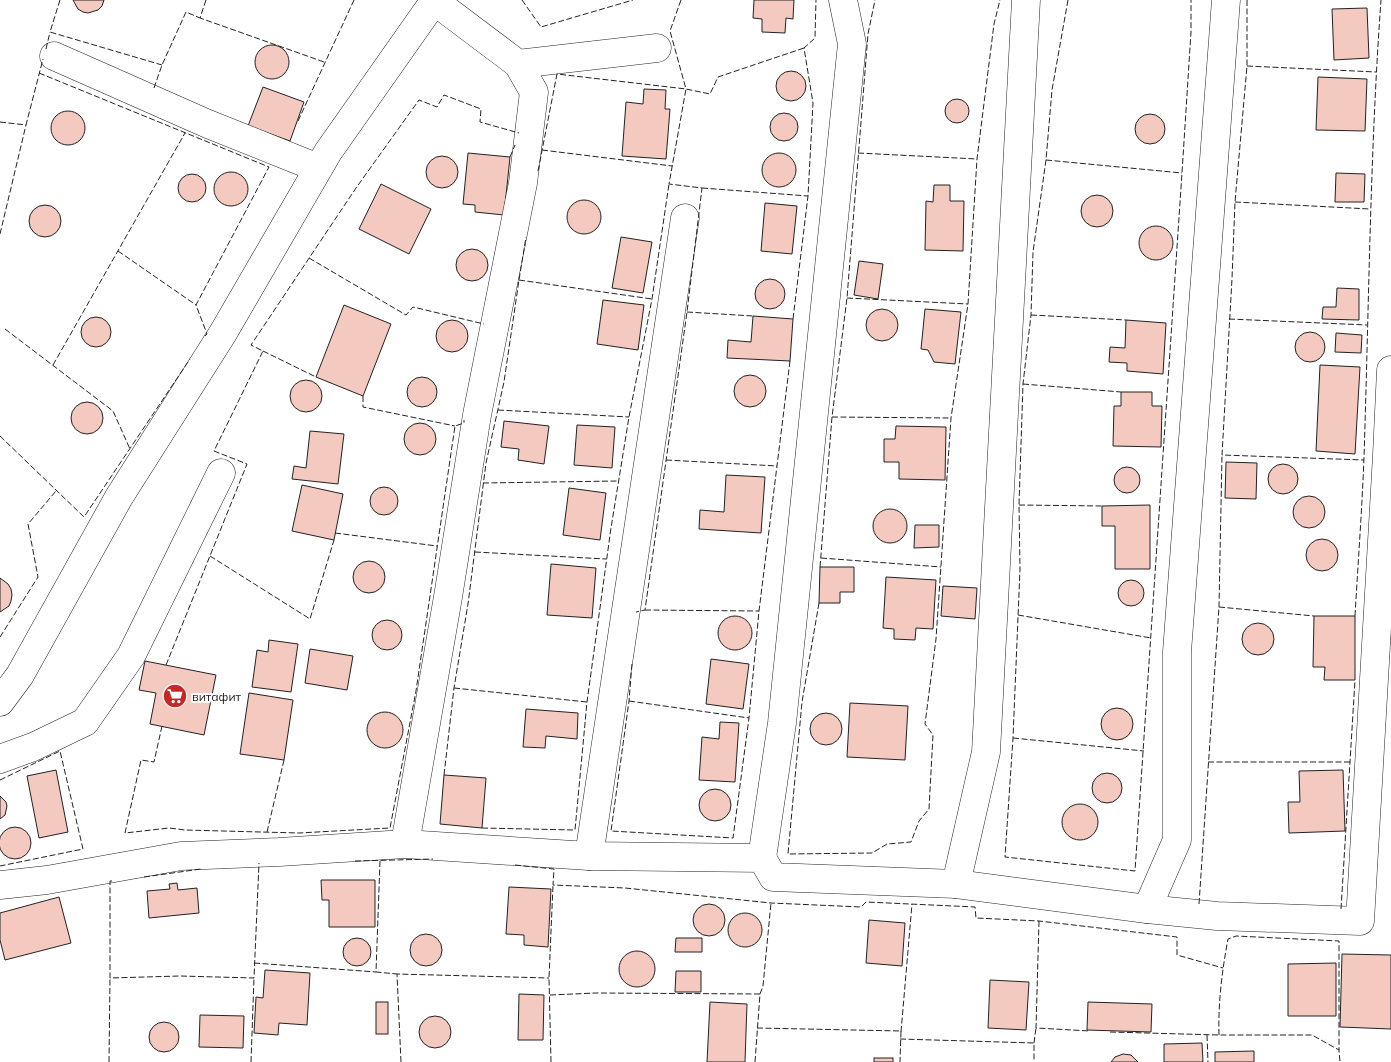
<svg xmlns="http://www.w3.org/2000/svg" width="1391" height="1062" font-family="Mulish,sans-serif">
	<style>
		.building { fill: #f3c9c0; stroke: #222 }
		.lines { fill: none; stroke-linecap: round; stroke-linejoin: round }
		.minor-casing { stroke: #222; stroke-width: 29 }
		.minor { stroke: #fff; stroke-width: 28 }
		.fence { stroke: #222; stroke-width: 1; stroke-dasharray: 6 2.5; stroke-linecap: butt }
		.labels { text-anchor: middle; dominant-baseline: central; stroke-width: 4; stroke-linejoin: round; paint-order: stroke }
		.poi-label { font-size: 12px; fill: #222; stroke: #fff; text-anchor: start }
	</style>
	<rect width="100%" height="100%" fill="#fff"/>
	<g class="building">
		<polygon points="73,0 104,0 102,6 98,10 88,13 83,12 78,9"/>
		<polygon points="754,0 794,0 793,19 786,18 785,33 762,32 762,19 753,18"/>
		<polygon points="1367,8 1369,58 1334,60 1332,9"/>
		<circle cx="272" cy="62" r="17"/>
		<circle cx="791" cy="86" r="15"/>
		<polygon points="1318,77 1367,79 1365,131 1316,130"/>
		<polygon points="263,87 304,102 290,141 248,126"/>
		<polygon points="644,89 666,90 665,109 670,109 666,159 622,156 626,102 643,104"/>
		<circle cx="957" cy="111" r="12"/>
		<circle cx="68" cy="128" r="17"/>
		<circle cx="784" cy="127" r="14"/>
		<circle cx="1150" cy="129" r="15"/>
		<polygon points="468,153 510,157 504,215 475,212 475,205 463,204"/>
		<circle cx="779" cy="170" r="17"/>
		<circle cx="442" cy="172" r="16"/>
		<circle cx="231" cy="189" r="17"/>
		<polygon points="1336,173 1365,174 1364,202 1335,202"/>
		<circle cx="192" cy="188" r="14"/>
		<polygon points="381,184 431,209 409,254 359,229"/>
		<polygon points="934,185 950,185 950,201 964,201 963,251 925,250 926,201 933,202"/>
		<circle cx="1097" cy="211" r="16"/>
		<circle cx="584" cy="217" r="17"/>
		<polygon points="765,203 797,206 792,254 761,251"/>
		<circle cx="45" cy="221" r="16"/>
		<circle cx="1156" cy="243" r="17"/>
		<polygon points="621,237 652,242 643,293 612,288"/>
		<circle cx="472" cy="265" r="16"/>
		<polygon points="859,261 883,264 878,299 854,295"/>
		<circle cx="770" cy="294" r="15"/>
		<polygon points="1337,288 1359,289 1359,320 1322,319 1323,307 1336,307"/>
		<polygon points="603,300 644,305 638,350 597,344"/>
		<polygon points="344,305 391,324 363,396 316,377"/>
		<polygon points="925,309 961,312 955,364 934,362 928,350 921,349"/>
		<circle cx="882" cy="325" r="16"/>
		<polygon points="753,316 793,319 790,361 727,358 728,340 751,342"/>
		<circle cx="96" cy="332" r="15"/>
		<polygon points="1126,320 1166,323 1163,374 1127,371 1127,363 1109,362 1110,347 1125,348"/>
		<circle cx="452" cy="336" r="16"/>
		<circle cx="1310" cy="347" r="15"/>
		<polygon points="1336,333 1362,335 1361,353 1335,352"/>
		<polygon points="1320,365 1360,367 1355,454 1316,451"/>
		<circle cx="750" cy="391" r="16"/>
		<circle cx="422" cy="392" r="15"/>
		<circle cx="306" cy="396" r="16"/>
		<polygon points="1121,392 1152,392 1152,406 1162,406 1161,447 1113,446 1114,406 1121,406"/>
		<circle cx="87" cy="418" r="16"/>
		<polygon points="504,421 549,426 544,464 518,460 519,449 501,447"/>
		<circle cx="420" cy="439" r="16"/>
		<polygon points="577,425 615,427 612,468 574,465"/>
		<polygon points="896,426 946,427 945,480 899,479 899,462 884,462 884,439 895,439"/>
		<polygon points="310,431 344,434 338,484 292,479 294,466 306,468"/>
		<polygon points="1226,462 1257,463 1256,499 1225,498"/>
		<circle cx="1283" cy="479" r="15"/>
		<circle cx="1127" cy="480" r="13"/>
		<polygon points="726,475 765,477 761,533 699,529 700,510 724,512"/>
		<polygon points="302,485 343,494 334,540 292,531"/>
		<circle cx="384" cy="501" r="14"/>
		<polygon points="569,488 606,493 600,540 563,535"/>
		<circle cx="1309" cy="512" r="16"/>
		<polygon points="1150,505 1150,569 1115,569 1115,526 1102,526 1102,506"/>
		<circle cx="890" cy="526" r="17"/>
		<polygon points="915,525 939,525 939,547 914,548"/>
		<circle cx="1322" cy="555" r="16"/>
		<circle cx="369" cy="577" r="16"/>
		<polygon points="551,564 596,568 592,618 547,615"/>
		<polygon points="820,567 854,567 854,592 840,592 840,603 819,603"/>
		<polygon points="886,577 936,580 933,629 916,628 915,640 894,639 894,629 883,628"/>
		<polygon points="0,578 8,584 11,589 12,595 11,601 9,606 0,612"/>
		<circle cx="1131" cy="593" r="13"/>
		<polygon points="943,586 977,588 975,619 941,616"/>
		<circle cx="735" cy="633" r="17"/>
		<polygon points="1314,616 1355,616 1355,680 1324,680 1325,667 1313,667"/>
		<circle cx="387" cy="635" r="15"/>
		<circle cx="1258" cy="639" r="16"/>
		<polygon points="269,640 298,644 291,692 252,687 257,650 268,652"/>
		<polygon points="310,649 353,656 347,690 305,683"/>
		<polygon points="711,659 749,664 743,709 706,704"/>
		<polygon points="145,661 216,675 204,735 150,724 156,693 139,690"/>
		<polygon points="249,693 293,700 284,760 240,754"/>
		<polygon points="850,703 908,706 905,760 847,757"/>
		<circle cx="1117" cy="724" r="16"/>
		<polygon points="526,709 578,713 577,739 546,736 545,748 523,747"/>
		<circle cx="385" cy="730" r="18"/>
		<circle cx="826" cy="729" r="16"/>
		<polygon points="720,722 739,723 735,782 699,780 702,737 719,739"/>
		<polygon points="56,770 68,832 39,838 27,776"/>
		<polygon points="1343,770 1345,831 1289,833 1288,802 1300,802 1299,771"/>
		<circle cx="1107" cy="788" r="15"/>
		<polygon points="444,775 486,778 482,828 440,824"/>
		<circle cx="715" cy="805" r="16"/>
		<polygon points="0,796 6,802 7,806 5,815 0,819"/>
		<circle cx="1080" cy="822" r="18"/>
		<circle cx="15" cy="843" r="16"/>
		<polygon points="321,880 375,880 375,927 329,927 329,900 322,900"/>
		<polygon points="177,883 178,890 197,888 199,913 149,918 147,891 170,889 169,884"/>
		<polygon points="509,887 551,889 548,947 524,945 524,935 506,934"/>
		<polygon points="59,897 71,943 5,960 0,940 0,913"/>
		<circle cx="709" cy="920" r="16"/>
		<circle cx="745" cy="930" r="17"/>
		<polygon points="869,920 905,923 902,966 866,963"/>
		<circle cx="426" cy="950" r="16"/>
		<circle cx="357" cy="952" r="14"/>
		<polygon points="676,938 702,938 702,952 675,952"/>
		<circle cx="637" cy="969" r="18"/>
		<polygon points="1342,954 1391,955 1391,1029 1340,1027"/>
		<polygon points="1336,963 1336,1016 1288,1016 1288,964"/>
		<polygon points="265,970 310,973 307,1025 279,1023 278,1035 254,1033 256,997 263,998"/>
		<polygon points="676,971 701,971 701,992 675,992"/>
		<polygon points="990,980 1029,982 1026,1030 988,1028"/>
		<polygon points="519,994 544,995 543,1040 518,1040"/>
		<rect x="376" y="1002" width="12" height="32"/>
		<polygon points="710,1002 747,1004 745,1062 707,1062"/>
		<polygon points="1088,1002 1152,1004 1151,1032 1087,1030"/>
		<polygon points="200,1015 244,1016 243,1048 199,1047"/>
		<circle cx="435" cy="1032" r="16"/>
		<circle cx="164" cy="1037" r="15"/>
		<polygon points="1202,1043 1203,1062 1164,1062 1164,1044"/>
		<polygon points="1254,1051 1254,1062 1215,1062 1215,1052"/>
		<polygon points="1123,1054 1131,1055 1138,1062 1111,1062 1115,1057"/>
		<rect x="874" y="1058" width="19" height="4"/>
	</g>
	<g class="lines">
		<g class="minor-casing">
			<g id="minor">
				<polyline points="54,56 208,124 318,168"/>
				<polyline points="518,64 657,48"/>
				<polyline points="0,702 20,675 119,497 223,333 328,152 435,0"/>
				<polyline points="0,759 33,747 85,722 131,656 221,473"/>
				<polyline points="405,844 448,597 477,415 523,183 534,92 518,64 433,0"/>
				<polyline points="589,856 685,218"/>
				<polyline points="762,858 782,723 852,44 843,0"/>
				<polyline points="956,884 986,752 1026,0"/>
				<polyline points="0,885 47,880 181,856 279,852 405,844 589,856 762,858 773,877 956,884 1147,909 1217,916 1360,921 1387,455 1391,370"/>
				<polyline points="1147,909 1177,840 1177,652 1226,0"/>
			</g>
		</g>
		<use href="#minor" class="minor"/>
		<g class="fence">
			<polyline points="60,0 50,32 162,65"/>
			<polyline points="206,0 200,18 324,62"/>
			<polyline points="522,0 541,27 633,0"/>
			<polyline points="681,0 670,31 686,89 710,94 718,77 804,48"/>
			<polyline points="1068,0 1052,90 1046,160 1033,252 1031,315 1023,384 1019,505 1020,569 1013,738 1005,857 1135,871 1182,173 1191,32 1191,0"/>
			<polyline points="1247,0 1247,66 1235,202 1232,279 1222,455 1364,460"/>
			<polyline points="46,49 50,32"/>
			<polyline points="1247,66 1376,72"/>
			<polyline points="39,73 269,167 196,305 207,334 205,336"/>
			<polyline points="154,88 162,65 186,12 200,18"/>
			<polyline points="298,121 354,0"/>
			<polyline points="0,122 26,125 43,59"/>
			<polyline points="542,150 672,166"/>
			<polyline points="858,153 977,159"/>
			<polyline points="510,157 515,145"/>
			<polyline points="1046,160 1182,173"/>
			<polyline points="538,171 557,74 686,89 669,184 702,188 687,312 645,610 636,612"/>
			<polyline points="702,188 808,196"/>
			<polyline points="1235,202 1370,209"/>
			<polyline points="0,234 26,125"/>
			<polyline points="118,251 196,305"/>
			<polyline points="309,258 406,315 413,307 484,324"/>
			<polyline points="519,280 652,299"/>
			<polyline points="847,298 968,304"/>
			<polyline points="687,312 753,316"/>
			<polyline points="1031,315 1126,320"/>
			<polyline points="793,319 808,196 813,103 804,48 815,38 816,0"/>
			<polyline points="1229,319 1367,325"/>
			<polyline points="5,329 113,411 130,449"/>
			<polyline points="263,351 316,377"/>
			<polyline points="53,365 185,133"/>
			<polyline points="1023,384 1121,392"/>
			<polyline points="363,396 363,407 455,426"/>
			<polyline points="498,410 629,417"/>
			<polyline points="832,417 951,418"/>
			<polyline points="0,436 84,517 190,359"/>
			<polyline points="666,460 777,466"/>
			<polyline points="483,483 618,481"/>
			<polyline points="1019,505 1102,506"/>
			<polyline points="335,533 437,546"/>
			<polyline points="475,552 606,559"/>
			<polyline points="210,556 310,619 334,540"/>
			<polyline points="821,558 941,567"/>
			<polyline points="820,567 832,417 847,298 868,34 875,0"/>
			<polyline points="819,603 802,702 788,854 872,853 887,844 911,842 919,821 929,809 933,735 925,724 936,639 951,418 968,304 977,159 994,24 1000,0"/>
			<polyline points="1219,607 1314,616"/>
			<polyline points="645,610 759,611"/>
			<polyline points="1018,615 1151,638"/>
			<path d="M1355,616c3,-53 7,-106 9,-159 5,-152 6,-305 17,-457"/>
			<polyline points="0,637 38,577 28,524 56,491"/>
			<polyline points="632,664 629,701 611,831 733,838 749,718 759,611 790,361"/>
			<polyline points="166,665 247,464 214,451 263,351 251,345 356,188 419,100 437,107 444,95 481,109 480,122 519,133"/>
			<polyline points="454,688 587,702"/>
			<polyline points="629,701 749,718"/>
			<polyline points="162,726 154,762 141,760 125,833 169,828 185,830 299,833 390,828 416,691 455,426 464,423 464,420"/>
			<polyline points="1013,738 1144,751"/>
			<polyline points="1208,762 1350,762"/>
			<polyline points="444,775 454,688 468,604 486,463 504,382 519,280 526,237"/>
			<polyline points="0,780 60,751 83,849 0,866"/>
			<polyline points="482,828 575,830 587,702 611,528 629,417 652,299 669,184"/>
			<polyline points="267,832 284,760"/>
			<polyline points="355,861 433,859"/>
			<polyline points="380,861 376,972 397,974"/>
			<polyline points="515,865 554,869 553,885 625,888 771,903 861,907 866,902 975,907 976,918 1039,921 1177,937 1177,955 1223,968"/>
			<polyline points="144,877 201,869"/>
			<polyline points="112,881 110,881 110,978 180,976 254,978 259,863"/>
			<polyline points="1199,904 1219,607 1222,455"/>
			<polyline points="1341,909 1355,680"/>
			<polyline points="1039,921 1036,1028 1090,1031"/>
			<polyline points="254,963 376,972"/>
			<polyline points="550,995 596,993 760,994"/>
			<polyline points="757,1028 901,1031 900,1062"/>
			<polyline points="901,1032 912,904"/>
			<polyline points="1110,1032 1219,1035 1312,1035 1339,1050 1340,1062"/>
			<polyline points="1207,1035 1208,1062"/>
			<path d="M1219,1035c-1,-32 3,-64 9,-96l8,-3 103,5v109"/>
			<polyline points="900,1039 1034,1043 1034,1062"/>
			<polyline points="1034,1043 1036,1028"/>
			<polyline points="109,1062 110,978"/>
			<polyline points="251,1062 254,978"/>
			<polyline points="401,1062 397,974 549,978"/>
			<polyline points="551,1062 549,978 553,885"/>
			<polyline points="755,1062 760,994 763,986 771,903"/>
		</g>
	</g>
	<defs>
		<g id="supermarket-disc" transform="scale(1.25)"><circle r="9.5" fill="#c62828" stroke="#fff"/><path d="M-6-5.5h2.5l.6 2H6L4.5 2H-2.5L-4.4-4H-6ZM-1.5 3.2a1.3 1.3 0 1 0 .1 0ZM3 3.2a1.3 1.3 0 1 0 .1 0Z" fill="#fff"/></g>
	</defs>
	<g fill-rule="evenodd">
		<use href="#supermarket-disc" x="175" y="696"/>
	</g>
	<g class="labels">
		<g class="poi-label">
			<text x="192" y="696">витафит</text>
		</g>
	</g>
</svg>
